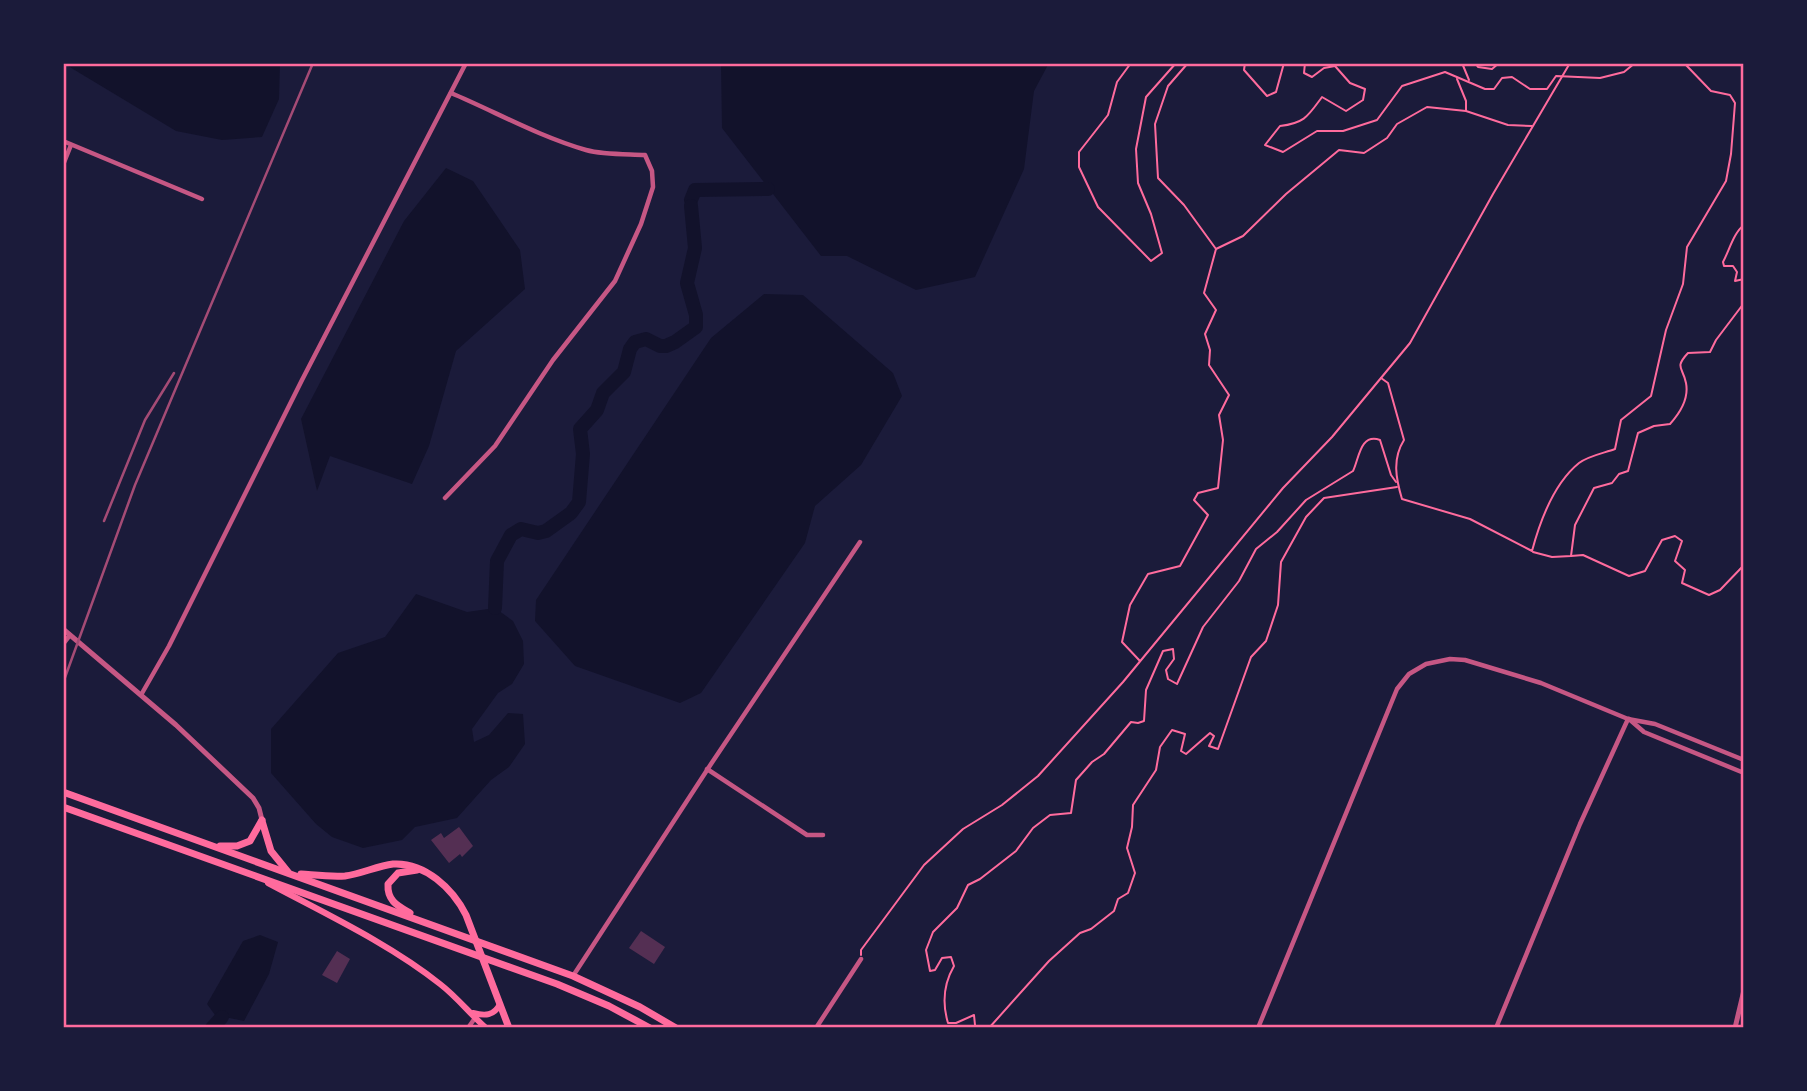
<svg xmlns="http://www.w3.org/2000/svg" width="1807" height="1091" font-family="Jost,sans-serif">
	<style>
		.water { fill: #12122b }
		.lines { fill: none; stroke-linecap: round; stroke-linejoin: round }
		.river { stroke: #12122b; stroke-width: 14 }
		.building { fill: #542f53 }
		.path { stroke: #ff6b9d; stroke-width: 2 }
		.minor { stroke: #c65784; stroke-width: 4.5 }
		.tertiary { stroke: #c65784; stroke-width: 5 }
		.secondary { stroke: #ff6b9d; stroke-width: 6 }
		.trunk { stroke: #ff6b9d; stroke-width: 7 }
		.rail { stroke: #a44b75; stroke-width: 2.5 }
		.neatline { fill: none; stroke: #ff6b9d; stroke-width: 2.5 }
	</style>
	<rect width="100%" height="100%" fill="#1b1b3a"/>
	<g class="water">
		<polygon points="63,63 280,63 279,99 262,137 222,140 176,131"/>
		<polygon points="721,63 1049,63 1034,91 1024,169 975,277 916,290 847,256 821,256 722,128"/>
		<polygon points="446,168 473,181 520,250 525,289 456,351 429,446 412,484 330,456 317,491 301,419 404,221"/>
		<polygon points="764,294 803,295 893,373 902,396 861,465 815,506 805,543 701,693 680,703 575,666 535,621 536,600 711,338"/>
		<polygon points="416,594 467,612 495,608 513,621 523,641 524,664 512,684 498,693 472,729 474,742 489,735 508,713 523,714 525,744 509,767 491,780 457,818 415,827 402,840 363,848 332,837 316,824 271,773 271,729 338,653 385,637"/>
		<polygon points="260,935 278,942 269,974 244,1021 215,1015 207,1004 243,941"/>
	</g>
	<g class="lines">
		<g class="river">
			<polyline points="691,200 695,190 768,189"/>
			<polyline points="495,608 497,561 511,535 521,529 538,533 546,531 571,513 579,502 583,454 580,429 597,410 603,393 624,372 630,349 635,342 646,339 660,346 666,346 675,342 696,327 696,315 687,283 695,248 691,206"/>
			<polyline points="212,1028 222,1017"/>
		</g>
	</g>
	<g class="building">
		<polygon points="459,827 473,846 462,857 460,854 449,863 431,840 441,833 444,838"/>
		<polygon points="641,931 665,947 654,964 629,948"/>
		<polygon points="337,951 350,959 337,983 322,975"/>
	</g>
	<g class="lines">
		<g class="path">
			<polyline points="1131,63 1117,82 1108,115 1079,152 1079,167 1098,207 1151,261 1162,253 1151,214 1138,183 1136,149 1146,97 1176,63"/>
			<polyline points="1245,63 1244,70 1267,96 1276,92 1284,63"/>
			<path d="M1305,63l-1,10 8,4 12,-9 11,-2 15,17 15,6 -2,11 -17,11 -24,-14c-14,19 -17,26 -42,29l-15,19 18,7 34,-21h26l34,-11 25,-34 43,-14 40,17h9l8,-11 10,-1 18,12h17l9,-13 44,2 24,-6 11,-9"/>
			<polyline points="1462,63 1469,80"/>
			<polyline points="1475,63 1478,67 1492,69 1499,63"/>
			<polyline points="1457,79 1466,101 1466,110"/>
			<path d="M1744,225c-10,7 -15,26 -21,37l1,4h9l4,6 -2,9 9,-2"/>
			<polyline points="1216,249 1243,236 1286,194 1339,150 1364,153 1387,138 1397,124 1427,107 1466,111 1508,125 1532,126"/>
			<path d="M1381,378l7,5 16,57c-12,19 -8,39 -2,59l68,20 62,32c8,-30 21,-67 47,-88 9,-7 25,-10 36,-14l6,-29 30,-24 15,-66 17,-46 4,-37 39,-66 5,-27 4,-51 -5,-8 -19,-4 -26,-27 -6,-1"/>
			<path d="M1533,552l19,5 19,-1 4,-31 19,-37 18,-5 7,-9 9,-3 10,-38 16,-7 16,-2c10,-11 19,-26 16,-41 -3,-16 -12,-15 2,-30l22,-1 6,-12 28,-37"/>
			<polyline points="1571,556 1583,555 1629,576 1645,571 1662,540 1675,536 1682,541 1675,561 1685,570 1682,583 1709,595 1720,590 1744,565"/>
			<polyline points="1140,661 1122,642 1130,605 1148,574 1180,566 1208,515 1194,500 1198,493 1218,488 1223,440 1219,415 1229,395 1209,365 1210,350 1205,334 1216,310 1204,293 1216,249 1184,205 1158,178 1155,124 1168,86 1188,63"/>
			<polyline points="861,955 861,950 924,865 963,829 1002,805 1038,776 1123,682 1283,488 1332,437 1410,343 1493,194 1570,63"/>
			<path d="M973,1028l2,-3 -1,-10 -18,8h-8c-6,-20 -5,-38 6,-57l-3,-9 -9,1 -7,12 -5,1 -4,-21 7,-18 24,-24 11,-23 12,-6 36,-28 17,-23 17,-13 21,-2 5,-33 16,-18 12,-8 27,-32 7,1 6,-2 2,-31 17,-39 10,-2 1,10 -8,11 2,9 9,5 26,-57 36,-46 17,-32 21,-17 29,-32 47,-29c6,-12 7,-38 27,-31l11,35 5,7"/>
			<polyline points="989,1028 1049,961 1080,933 1091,929 1114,911 1118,899 1128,893 1135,873 1127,848 1132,827 1133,805 1156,770 1160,747 1172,730 1185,734 1181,751 1186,754 1210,733 1214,736 1209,746 1218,749 1251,657 1266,641 1278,605 1281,562 1306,517 1324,498 1397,487"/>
		</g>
		<g class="minor">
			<polyline points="63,141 202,199"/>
			<polyline points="63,165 71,145"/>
			<path d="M445,498l50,-52 58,-86 62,-79 26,-57 12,-37 -1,-16 -7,-16c-19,-1 -41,0 -59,-5 -48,-14 -90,-38 -135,-57"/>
			<polyline points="63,644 70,635"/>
			<polyline points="141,695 169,646 302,380 466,63"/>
			<polyline points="1629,719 1644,732 1744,773"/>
			<polyline points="707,769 807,835 823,835"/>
			<polyline points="573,976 711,764 860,542"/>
			<polyline points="468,1028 475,1018"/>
			<polyline points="816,1028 861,959"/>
			<polyline points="1258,1028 1397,689 1409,674 1426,664 1450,659 1465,660 1541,683 1628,719 1655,724 1744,760"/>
			<polyline points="1496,1028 1580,824 1628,719"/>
		</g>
		<g class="tertiary">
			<polyline points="63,629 176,725 253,798 259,808 262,820"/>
			<polyline points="1735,1028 1744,990"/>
		</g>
		<g class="secondary">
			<path d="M268,883c56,30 122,61 172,101 17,13 30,30 46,44"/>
			<path d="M473,1013c12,3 21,3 27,-9"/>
		</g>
		<g class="trunk">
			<polyline points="63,792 573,976 640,1007 676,1028"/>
			<polyline points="63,807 557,984 609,1006 650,1028"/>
			<polyline points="262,821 271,851 288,872"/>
			<polyline points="220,846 237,846 250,841 262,820"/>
			<path d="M301,874c14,1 29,3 44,2 16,-2 32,-10 48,-12 32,-2 60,25 73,51l43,113"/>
			<path d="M410,913c-12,-7 -23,-12 -22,-29l10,-11 19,-3"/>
		</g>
		<g class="rail">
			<polyline points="104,521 145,420 174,373"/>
			<polyline points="63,683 135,485 313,63"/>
		</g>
	</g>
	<rect width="1807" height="1091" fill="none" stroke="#1b1b3a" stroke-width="130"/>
	<rect x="65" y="65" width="1677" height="961" class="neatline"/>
</svg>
